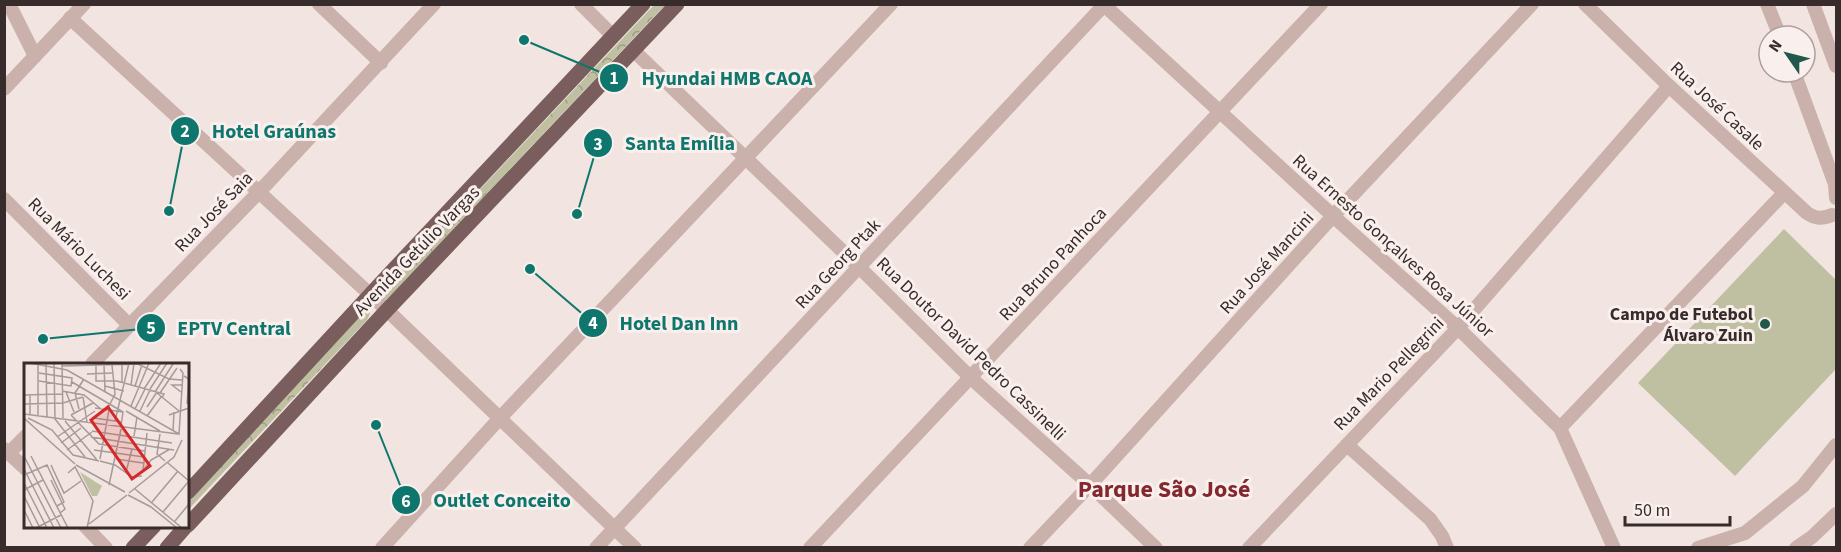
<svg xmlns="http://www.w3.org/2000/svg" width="1841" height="552" font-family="'Source Sans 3',sans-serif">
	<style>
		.forest { fill: url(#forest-crowns) }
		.pitch { fill: #bfc0a1 }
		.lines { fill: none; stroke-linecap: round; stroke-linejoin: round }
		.minor { stroke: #cab1ac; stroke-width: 14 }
		.primary { stroke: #795e5d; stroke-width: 15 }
		.poi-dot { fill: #22584b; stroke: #f9f0ed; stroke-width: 2 }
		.labels { text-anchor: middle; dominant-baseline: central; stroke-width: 6; stroke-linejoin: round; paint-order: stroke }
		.street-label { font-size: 18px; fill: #382b2b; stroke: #f9f0ed }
		.poi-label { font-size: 18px; font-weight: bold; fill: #382b2b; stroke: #f9f0ed; text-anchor: end }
		.district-label { font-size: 24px; font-weight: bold; fill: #83282e; stroke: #f9f0ed }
		.inset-road { fill: none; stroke: #a89a98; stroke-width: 1.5 }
		.view { fill: #d62828; fill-opacity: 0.15; stroke: #d62828; stroke-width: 3 }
		.inset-edge { fill: none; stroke: #382b2b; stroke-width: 3 }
		.leader { fill: none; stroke: #0f766e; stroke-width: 2 }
		.callout-dot { fill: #0f766e; stroke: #f9f0ed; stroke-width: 2 }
		.mark-label { font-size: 18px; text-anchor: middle; font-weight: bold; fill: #fff }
		.callout-label { font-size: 20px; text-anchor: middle; font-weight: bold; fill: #0f766e; stroke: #f9f0ed; stroke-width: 6; stroke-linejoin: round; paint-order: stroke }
	</style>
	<defs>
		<pattern id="forest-crowns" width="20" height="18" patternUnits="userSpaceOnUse" patternTransform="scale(1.5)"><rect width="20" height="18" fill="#bfc0a1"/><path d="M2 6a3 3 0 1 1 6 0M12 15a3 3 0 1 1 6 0" fill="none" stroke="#9c9c83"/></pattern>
	</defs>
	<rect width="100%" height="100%" fill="#f2e4e0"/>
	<g class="forest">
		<polygon points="654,5 665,5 387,299 384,299 382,297 384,291"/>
		<polygon points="366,310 370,311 370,314 367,320 188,510 188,499"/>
	</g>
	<polygon class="pitch" points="1784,229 1836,280 1836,369 1735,476 1638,383"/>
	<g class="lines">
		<g class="minor">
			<polyline points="9,4 35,56"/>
			<polyline points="319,4 381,63"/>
			<polyline points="581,4 613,36"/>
			<polyline points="1103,4 1333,216 1458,328 1560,428 1614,548"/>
			<path d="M1585,4l84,82 138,127c9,6 15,6 25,2"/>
			<polyline points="1767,4 1780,36"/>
			<polyline points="1813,4 1836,66"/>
			<polyline points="70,18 387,310 635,548"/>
			<polyline points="633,50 859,267 971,378 1090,485 1156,548"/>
			<polyline points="1794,72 1835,184 1836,198"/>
			<polyline points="4,89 84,4"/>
			<polyline points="4,199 129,325"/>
			<polyline points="92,364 259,192 434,4"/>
			<polyline points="1560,428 1784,193"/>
			<polyline points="1347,445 1430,519 1442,536 1447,548"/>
			<polyline points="4,449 26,469"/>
			<polyline points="9,453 26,436"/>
			<polyline points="85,526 106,548"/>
			<polyline points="382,548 499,419 891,4"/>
			<polyline points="596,548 1105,4"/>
			<polyline points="810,548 1321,4"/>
			<polyline points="1030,548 1090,485 1333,216 1532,4"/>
			<polyline points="1249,548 1458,328 1669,86"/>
			<polyline points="1698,548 1745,533 1803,486 1836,445"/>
			<polyline points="1796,548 1812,537 1836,514"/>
		</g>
		<g class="primary">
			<polyline points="188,492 381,283 643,4"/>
			<polyline points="188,525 387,310 677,4"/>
			<polyline points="133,548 154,526"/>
			<polyline points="167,548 186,526"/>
		</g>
	</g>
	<circle class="poi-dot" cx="1765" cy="324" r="6"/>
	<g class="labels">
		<g class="street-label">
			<text transform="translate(1717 106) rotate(43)">Rua José Casale</text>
			<text transform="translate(214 212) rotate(-46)">Rua José Saia</text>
			<text transform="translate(1393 246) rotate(42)">Rua Ernesto Gonçalves Rosa Júnior</text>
			<text transform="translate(79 249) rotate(45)">Rua Mário Luchesi</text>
			<text transform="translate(417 251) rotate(-46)">Avenida Getúlio Vargas</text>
			<text transform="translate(1267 263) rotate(-48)">Rua José Mancini</text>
			<text transform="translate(838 264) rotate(-47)">Rua Georg Ptak</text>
			<text transform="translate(1053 264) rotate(-47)">Rua Bruno Panhoca</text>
			<text transform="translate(971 349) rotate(44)">Rua Doutor David Pedro Cassinelli</text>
			<text transform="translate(1389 374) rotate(-46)">Rua Mario Pellegrini</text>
		</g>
		<g class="poi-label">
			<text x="1753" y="314">Campo de Futebol<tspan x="1753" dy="21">Álvaro Zuin</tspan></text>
		</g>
		<g class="district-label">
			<text x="1164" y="489">Parque São José</text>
		</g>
	</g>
	<g transform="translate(24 363)">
		<rect width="165" height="165" fill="#f2e4e0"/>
		<path d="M56,109l22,14 -5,10h-5z" fill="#bfc0a1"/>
		<path class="inset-road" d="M6,0l37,7 112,64 4,-61 -3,-4M22,0l1,55M30,0l1,56 30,38M38,0l1,55M72,1v17h21l47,13 -2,4M14,2v51M80,2l1,26M38,3l76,-2 31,15 13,1M15,10l33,5 -1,8 -32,-5M63,11l25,-1M160,13l5,3 -2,25M48,19l51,30 -2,14M98,20v-20M107,22l3,-22M81,23l19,5M111,23l7,-21M120,26l17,-26M126,26l17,-26M38,28l22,4 17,14M42,29l8,20M131,29l18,-28M157,29l-9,-7h11M133,30l22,18M136,30l17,-25M0,32l38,-1M6,32v19M59,34l4,25M0,41l39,-1 20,-6M107,43l18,-43M123,44l10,-15M71,45l28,4M55,46l-4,-16 9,-14M111,46l10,-20M83,47l8,-16 -3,-29M102,48l34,20M116,48l10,-21M0,51l154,20M47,52l28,29 46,7M47,52l22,-12M145,52l20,-7M123,53l14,-19M4,55l24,12 21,25 26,6M70,55l28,4M1,56l50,45M41,58l32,39M91,58l14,-58M68,68l80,12M149,68l1,-19M136,71l-3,20 8,7M110,73l3,-19M33,74l38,-26M67,74l83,13M37,80l20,-15M43,87l25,-18M70,87l50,7M7,93l37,72M1,95l36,70M76,96l9,-49M92,96l27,4M76,98l15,4 17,12 10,-1M144,100l21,18M27,102l13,28 17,-12M52,102l49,27M0,106l30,59M119,108l4,-38M119,108l8,-11 19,-11M102,109l6,-23M44,110l7,-6 18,34 -6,27M0,112l23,-10 17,37 -7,4M27,117l14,29 -5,4M0,120l23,45M85,122l12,-56M111,126l47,39M0,127l19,-10M105,130l45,-36 8,-17M104,132l23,12 26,21M0,133l15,30M128,139l26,-31M0,147l9,18M139,149l26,-31M151,158l14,-17M65,161l38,-29M12,165l25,-13"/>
		<path class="view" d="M84,44l42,59 -18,13 -41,-59z"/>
		<rect width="165" height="165" class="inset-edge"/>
	</g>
	<path class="leader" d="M524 40L614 78M169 211L185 131M577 214L598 143M530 269L593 323M43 339L151 328M376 425L406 500"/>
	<g class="callout-dot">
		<circle cx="524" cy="40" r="6"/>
		<circle cx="169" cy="211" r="6"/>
		<circle cx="577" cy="214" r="6"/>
		<circle cx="530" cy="269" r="6"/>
		<circle cx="43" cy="339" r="6"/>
		<circle cx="376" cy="425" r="6"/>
		<circle cx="614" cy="78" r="15"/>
		<circle cx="185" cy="131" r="15"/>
		<circle cx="598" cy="143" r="15"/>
		<circle cx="593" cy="323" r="15"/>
		<circle cx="151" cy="328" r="15"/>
		<circle cx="406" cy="500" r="15"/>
	</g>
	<g class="mark-label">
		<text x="614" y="84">1</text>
		<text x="185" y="137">2</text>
		<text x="598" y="150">3</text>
		<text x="593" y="329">4</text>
		<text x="151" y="334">5</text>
		<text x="406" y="507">6</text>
	</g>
	<g class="callout-label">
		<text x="727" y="85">Hyundai HMB CAOA</text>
		<text x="274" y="138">Hotel Graúnas</text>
		<text x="680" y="150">Santa Emília</text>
		<text x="679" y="330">Hotel Dan Inn</text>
		<text x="234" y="335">EPTV Central</text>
		<text x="502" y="507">Outlet Conceito</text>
	</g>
	<rect width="1841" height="552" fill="none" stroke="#382b2b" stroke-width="12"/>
	<g transform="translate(1787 54) rotate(305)"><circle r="28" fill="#f9f0ed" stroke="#aca19f" stroke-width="1.5"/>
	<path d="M0-4.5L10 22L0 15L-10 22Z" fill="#22584b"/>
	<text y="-9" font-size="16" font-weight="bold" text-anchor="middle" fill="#382b2b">N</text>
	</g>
	<path d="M1625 516v9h105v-9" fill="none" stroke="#382b2b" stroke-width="3"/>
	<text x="1634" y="516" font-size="18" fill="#382b2b" stroke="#f9f0ed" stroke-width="4.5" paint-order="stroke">50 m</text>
</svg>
